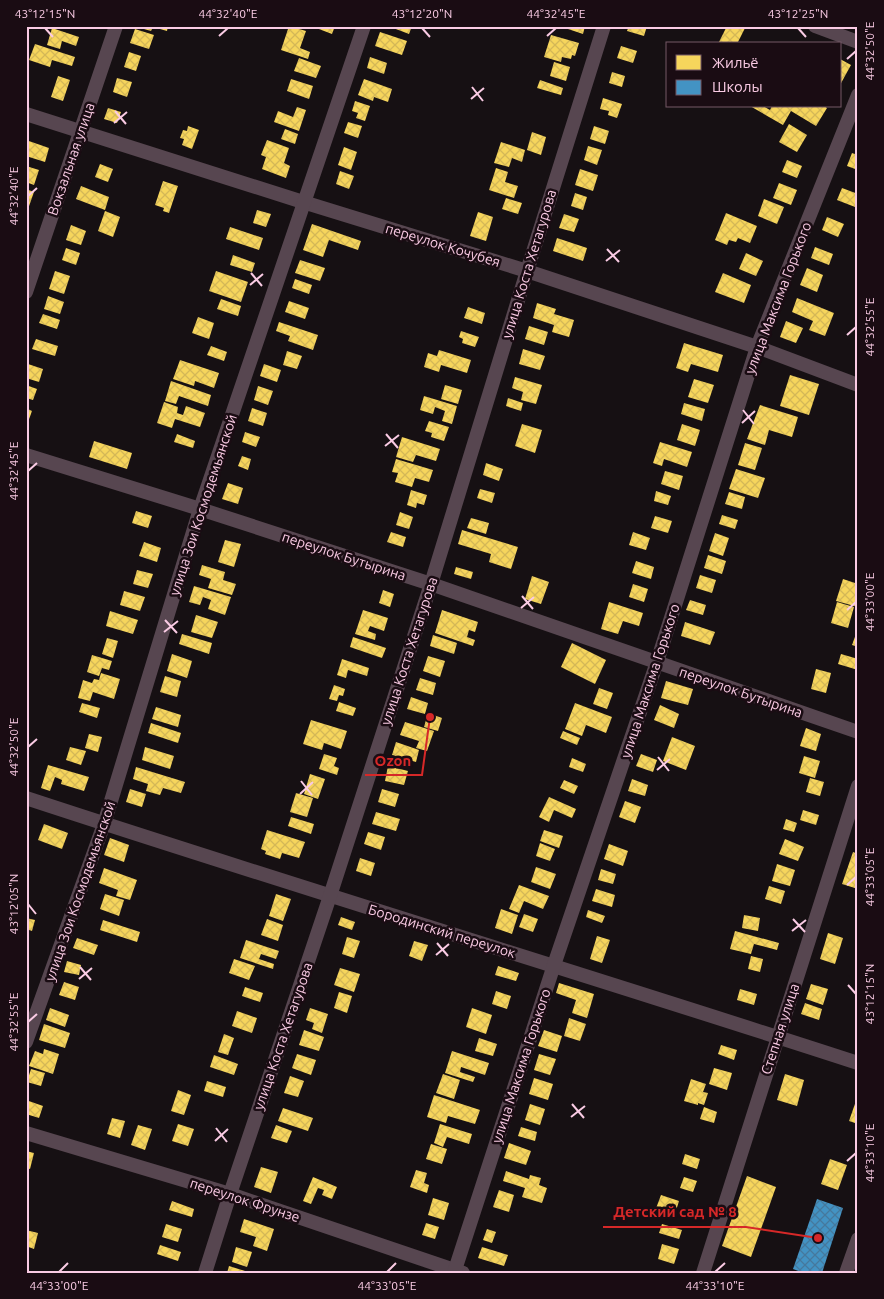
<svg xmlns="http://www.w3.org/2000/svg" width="884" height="1299" font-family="Ubuntu,sans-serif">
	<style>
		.homes { fill: url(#homes-cross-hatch) }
		.schools { fill: url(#schools-cross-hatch) }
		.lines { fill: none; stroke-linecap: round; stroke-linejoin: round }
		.minor { stroke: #574650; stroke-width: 14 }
		.ticks { fill: none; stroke: #facbe4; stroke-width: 2 }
		.labels { text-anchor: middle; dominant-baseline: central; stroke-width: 5; stroke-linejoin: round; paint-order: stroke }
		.street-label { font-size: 14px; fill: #facbe4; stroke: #1a0c13 }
		.leader { fill: none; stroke: #d62828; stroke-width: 2 }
		.callout-dot { fill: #d62828; stroke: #1a0c13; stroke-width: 2 }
		.callout-label { font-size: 15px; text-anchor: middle; font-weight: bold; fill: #d62828; stroke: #1a0c13; stroke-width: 5; stroke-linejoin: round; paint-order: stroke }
		.neatline { fill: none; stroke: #facbe4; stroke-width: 2 }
		.ticks-label { font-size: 12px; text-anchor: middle; fill: #facbe4 }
	</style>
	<defs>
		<pattern id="homes-cross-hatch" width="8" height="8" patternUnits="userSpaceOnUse" patternTransform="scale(1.25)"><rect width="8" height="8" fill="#f6d55c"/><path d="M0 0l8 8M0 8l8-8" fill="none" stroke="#d4b757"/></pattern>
		<pattern id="schools-cross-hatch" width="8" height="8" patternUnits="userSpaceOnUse" patternTransform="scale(1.25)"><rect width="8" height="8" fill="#4393c3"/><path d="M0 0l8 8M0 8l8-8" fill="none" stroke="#45799d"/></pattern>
	</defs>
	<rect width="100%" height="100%" fill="#161013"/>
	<g class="homes">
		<polygon points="168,26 167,31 153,27 151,31 137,27"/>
		<polygon points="289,26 306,31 300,48 310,52 308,59 281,50"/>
		<polygon points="311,26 335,26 332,34"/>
		<polygon points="388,26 412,26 409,34"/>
		<polygon points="565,26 585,26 583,34 565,28"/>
		<polygon points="629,26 647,26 644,36 627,31"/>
		<polygon points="727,26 746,26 737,44 718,44"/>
		<polygon points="52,28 79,37 76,46 62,41 60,49 47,45"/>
		<polygon points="135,29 154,35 149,49 130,43"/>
		<polygon points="380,32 407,41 402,55 375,46"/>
		<polygon points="551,35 579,43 575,56 572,55 571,59 562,57 561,62 544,57"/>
		<polygon points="35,44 75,57 72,66 52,60 50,67 29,60"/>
		<polygon points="621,46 637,51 633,63 617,58"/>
		<polygon points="129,52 141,56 136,71 124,67"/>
		<polygon points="370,57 387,63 384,74 367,68"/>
		<polygon points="299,58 321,66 316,78 294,71"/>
		<polygon points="840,59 851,65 840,85"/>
		<polygon points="554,62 570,67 566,81 550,76"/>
		<polygon points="612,72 625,76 622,87 609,83"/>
		<polygon points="58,76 70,80 63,101 51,97"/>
		<polygon points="117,78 132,82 127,97 113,92"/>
		<polygon points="291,79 313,86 309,99 287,91"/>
		<polygon points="364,79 392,89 388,102 374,97 373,101 358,95"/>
		<polygon points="540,80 563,88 561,95 537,88"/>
		<polygon points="603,98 622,104 617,118 608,115 609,111 600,109"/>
		<polygon points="355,101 370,106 365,121 356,118 358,113 352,111"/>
		<polygon points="750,106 763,106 770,110 772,106 824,106 827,108 816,126 791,111 783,125"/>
		<polygon points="297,107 306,110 299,131 274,122 278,111 293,117"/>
		<polygon points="108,108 121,112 117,123 104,119"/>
		<polygon points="348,122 362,126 358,138 344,133"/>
		<polygon points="789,124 807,135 797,152 779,142"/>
		<polygon points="188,126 199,130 192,149 182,145 184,139 180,138 183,130 187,131"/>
		<polygon points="594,126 609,131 605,144 590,139"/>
		<polygon points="285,129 298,134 295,144 281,139"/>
		<polygon points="532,132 546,137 541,155 527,150"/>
		<polygon points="26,140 49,148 45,162 26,156"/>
		<polygon points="267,140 289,148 284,163 290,166 286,178 262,169 266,157 261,155"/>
		<polygon points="501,142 525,150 522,162 512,158 509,167 494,163"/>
		<polygon points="588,146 602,150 597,165 584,160"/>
		<polygon points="344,147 357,152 351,170 338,165"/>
		<polygon points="852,153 858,155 858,170 847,166"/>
		<polygon points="787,160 802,166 797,178 782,172"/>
		<polygon points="100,164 113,169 108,182 95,177"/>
		<polygon points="26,166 39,170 34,185 26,182"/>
		<polygon points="496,168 508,172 505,182 518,186 514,198 489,190"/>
		<polygon points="580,169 598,175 593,191 575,185"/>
		<polygon points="340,171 354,176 349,189 336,184"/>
		<polygon points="163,181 178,186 169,213 163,211 164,208 155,205"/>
		<polygon points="779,183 797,190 791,205 773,198"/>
		<polygon points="81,186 109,197 105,210 76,199"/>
		<polygon points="842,188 858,194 858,200 855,207 837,200"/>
		<polygon points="26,189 34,192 28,209 26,209"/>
		<polygon points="575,193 587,197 583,210 571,206"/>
		<polygon points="506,198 522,203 518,214 502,209"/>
		<polygon points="764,199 784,207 777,224 758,216"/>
		<polygon points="257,210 271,214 266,227 253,223"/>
		<polygon points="105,211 120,217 113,237 98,231"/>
		<polygon points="478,212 493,217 486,241 470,236"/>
		<polygon points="726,213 757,226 750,243 738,238 736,242 729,240 727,245 715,240"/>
		<polygon points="564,214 579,219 574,232 559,228"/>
		<polygon points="827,217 844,224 838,237 822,230"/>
		<polygon points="312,224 361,241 358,250 329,240 323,257 303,250"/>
		<polygon points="71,225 86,231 81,245 66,240"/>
		<polygon points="230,227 263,238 259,250 226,239"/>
		<polygon points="557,238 587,248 583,261 553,251"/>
		<polygon points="815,247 833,254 829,265 811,258"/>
		<polygon points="66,248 80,253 76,265 62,260"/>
		<polygon points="746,253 763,261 756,276 739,269"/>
		<polygon points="233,255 255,263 252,272 230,265"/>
		<polygon points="300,260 325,268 320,281 295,273"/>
		<polygon points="807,268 823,275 817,292 800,285"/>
		<polygon points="55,271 70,276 64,294 49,289"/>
		<polygon points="216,271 248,282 241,302 209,291"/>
		<polygon points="723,273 751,285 744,303 715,292"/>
		<polygon points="295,279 312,285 309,294 292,288"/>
		<polygon points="48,296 64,302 60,314 44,309"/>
		<polygon points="797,298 834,313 825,336 809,330 813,321 792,312"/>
		<polygon points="221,299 241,306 238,316 217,309"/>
		<polygon points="289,301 309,308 305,319 285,312"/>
		<polygon points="537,303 556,309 554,314 574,320 569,337 552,332 554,325 533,318"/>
		<polygon points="468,307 485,313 482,324 464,318"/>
		<polygon points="43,314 60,320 57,329 39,323"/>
		<polygon points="198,317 214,323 209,339 192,333"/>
		<polygon points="786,321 803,328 796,343 780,337"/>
		<polygon points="279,322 318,335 313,350 288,341 290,336 276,331"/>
		<polygon points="529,326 548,332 544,345 525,339"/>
		<polygon points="461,331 479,337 475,347 462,343 463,339 459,337"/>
		<polygon points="36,339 58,346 55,356 32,349"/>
		<polygon points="684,343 723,355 718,372 691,364 688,372 676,368"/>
		<polygon points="211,346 227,352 224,361 207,355"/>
		<polygon points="523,349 545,356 540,370 519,364"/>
		<polygon points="439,350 471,360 467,373 441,365 439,372 424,367 428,353 437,356"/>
		<polygon points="287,351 302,356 297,369 283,365"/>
		<polygon points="180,360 219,373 214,388 195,381 194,386 173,379"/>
		<polygon points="28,364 43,369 39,382 26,378 26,370"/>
		<polygon points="264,364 281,370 277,382 260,376"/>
		<polygon points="790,375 819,384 809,415 780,406"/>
		<polygon points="515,377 542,385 536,404 521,400 523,392 512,388"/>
		<polygon points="694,379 714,385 708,403 688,397"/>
		<polygon points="171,381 211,395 208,406 179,396 176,404 165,401"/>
		<polygon points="26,385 37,389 33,400 26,398"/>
		<polygon points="445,385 462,390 458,404 441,399"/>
		<polygon points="258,386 273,391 268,405 254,400"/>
		<polygon points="424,396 457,406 452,424 442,421 445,411 435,407 433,414 420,410"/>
		<polygon points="508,398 523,403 521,411 506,406"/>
		<polygon points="164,402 178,407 177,413 183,415 186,406 205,413 200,427 175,419 172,428 157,423"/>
		<polygon points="684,403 705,409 702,421 681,414"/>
		<polygon points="760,405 798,417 792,437 769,430 765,445 747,439"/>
		<polygon points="26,408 32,411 28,422 26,422"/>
		<polygon points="252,408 267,413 263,426 248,421"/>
		<polygon points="429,421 449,427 444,441 431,437 432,433 425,431"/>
		<polygon points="522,424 542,430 535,453 515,446"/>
		<polygon points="682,424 700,430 695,446 677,440"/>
		<polygon points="245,432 260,437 256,447 242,442"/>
		<polygon points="177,434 195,441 193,448 174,442"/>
		<polygon points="402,437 440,449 436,461 416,455 413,462 396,457"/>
		<polygon points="94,441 132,453 127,469 89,457"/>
		<polygon points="660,442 692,452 687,467 664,459 662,466 653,463"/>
		<polygon points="745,443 762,448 755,470 738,465"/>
		<polygon points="242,456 251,459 248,470 238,466"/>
		<polygon points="396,459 433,470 429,482 415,478 412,487 395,482 398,473 392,472"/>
		<polygon points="486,463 503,469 499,481 483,475"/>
		<polygon points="736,469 765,478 758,498 729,489"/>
		<polygon points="665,471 683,476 679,490 661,484"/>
		<polygon points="228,483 243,488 238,504 222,499"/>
		<polygon points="480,489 495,493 492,503 477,498"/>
		<polygon points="411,490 427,495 424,505 417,503 416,508 407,505"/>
		<polygon points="656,491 671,496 668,505 654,501"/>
		<polygon points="729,492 745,497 742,509 725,504"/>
		<polygon points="136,511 152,516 148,528 132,523"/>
		<polygon points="400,512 413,517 409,529 396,525"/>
		<polygon points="722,515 738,520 735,529 719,524"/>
		<polygon points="655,516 672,521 668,533 651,528"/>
		<polygon points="471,518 489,523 486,534 467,528"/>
		<polygon points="462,530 518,547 511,569 489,562 491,554 458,544"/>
		<polygon points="391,532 406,537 403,547 387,542"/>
		<polygon points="633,532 650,538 646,550 629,545"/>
		<polygon points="715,533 729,538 723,556 709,551"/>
		<polygon points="225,540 241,544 234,567 218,562"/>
		<polygon points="144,542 161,548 157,562 139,556"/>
		<polygon points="708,555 726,561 722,574 704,568"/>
		<polygon points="636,561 654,567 651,579 632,573"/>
		<polygon points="202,565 225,572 223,580 236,584 232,595 208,588 211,579 199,575"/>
		<polygon points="456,567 473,572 471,579 454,574"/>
		<polygon points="137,570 153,574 148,588 133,584"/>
		<polygon points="700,575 716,580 712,593 696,588"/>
		<polygon points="532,576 549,582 541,604 525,599"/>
		<polygon points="843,579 858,584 858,607 836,601"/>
		<polygon points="633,584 648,589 644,602 629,597"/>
		<polygon points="194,586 231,597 225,615 208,609 211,600 203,597 200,605 189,602"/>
		<polygon points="383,590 394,594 390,607 379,603"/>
		<polygon points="124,591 145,597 140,611 120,605"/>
		<polygon points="690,600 706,605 703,615 686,610"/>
		<polygon points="609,602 643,613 639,626 623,621 618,634 601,629"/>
		<polygon points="837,602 854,607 848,628 831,623"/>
		<polygon points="363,610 388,618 384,631 370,626 368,631 376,634 375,640 355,634"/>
		<polygon points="442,610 478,622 475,632 469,630 467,637 475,640 473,646 435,633"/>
		<polygon points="110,611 138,620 133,634 106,626"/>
		<polygon points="196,615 218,622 212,638 191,632"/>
		<polygon points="685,622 715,632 710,645 681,636"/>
		<polygon points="182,634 212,643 209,654 179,644"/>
		<polygon points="856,634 858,635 858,647 852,645"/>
		<polygon points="433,635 457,643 454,654 430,646"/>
		<polygon points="353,637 386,648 382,658 350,647"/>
		<polygon points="107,638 118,641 113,658 102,654"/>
		<polygon points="572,643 606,660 595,684 561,667"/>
		<polygon points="172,654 192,661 187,678 167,671"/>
		<polygon points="841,654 858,659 858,670 838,664"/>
		<polygon points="92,655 112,661 109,670 102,668 99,676 87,672"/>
		<polygon points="428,656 445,661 440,677 423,671"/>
		<polygon points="342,659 369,668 367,676 348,670 346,678 337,675"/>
		<polygon points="816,669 831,673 826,693 811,689"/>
		<polygon points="101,673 120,679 114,699 93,692 90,701 78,698 83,680 92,683 94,679 99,680"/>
		<polygon points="165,676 181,681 177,697 160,692"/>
		<polygon points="420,678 436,683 433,695 416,690"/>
		<polygon points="666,681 693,689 688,705 661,698"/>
		<polygon points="334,685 345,689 343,696 339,695 337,701 329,699"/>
		<polygon points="599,688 613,693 607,709 593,704"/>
		<polygon points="411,697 428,703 425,714 407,709"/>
		<polygon points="339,702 356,708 353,716 336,711"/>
		<polygon points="82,703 100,708 97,718 79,712"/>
		<polygon points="575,703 612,717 606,733 586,725 582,736 565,729"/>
		<polygon points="660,705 679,714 674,728 654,720"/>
		<polygon points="156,707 181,715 178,727 152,719"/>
		<polygon points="428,713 442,718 438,731 424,727"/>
		<polygon points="311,720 347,731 341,749 324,743 322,750 303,744"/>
		<polygon points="405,722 434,731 427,751 416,748 419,741 400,735"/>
		<polygon points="151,723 181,733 178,743 148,733"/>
		<polygon points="806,728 821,734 816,751 800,746"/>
		<polygon points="563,731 580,738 577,745 560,738"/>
		<polygon points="89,734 102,737 98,752 85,748"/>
		<polygon points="672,737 695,746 686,770 663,761"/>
		<polygon points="396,742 419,750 416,762 392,755"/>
		<polygon points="70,747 86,751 81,765 66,760"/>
		<polygon points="145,747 174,756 170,769 142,760"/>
		<polygon points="324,754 337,758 334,766 339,768 337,775 319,769"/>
		<polygon points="641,754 657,760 653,772 636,766"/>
		<polygon points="804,756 820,761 815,778 799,773"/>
		<polygon points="572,758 586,764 583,772 569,767"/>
		<polygon points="48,765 89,777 84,791 61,784 62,780 55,777 50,791 41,788"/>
		<polygon points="388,766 408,771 404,785 385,781"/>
		<polygon points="136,767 185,782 181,793 163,788 160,795 146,791 148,784 133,779"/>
		<polygon points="310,774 325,779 318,799 304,794"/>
		<polygon points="810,778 824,782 820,796 806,792"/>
		<polygon points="632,779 648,785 645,796 628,791"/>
		<polygon points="564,780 578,786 574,794 560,788"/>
		<polygon points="130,789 146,794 142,807 126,802"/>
		<polygon points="382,789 399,794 395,807 378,802"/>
		<polygon points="296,793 313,798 307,817 290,812"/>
		<polygon points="549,797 576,809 572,818 554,810 549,822 539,817"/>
		<polygon points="625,801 641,807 635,823 619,817"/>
		<polygon points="803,810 819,815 816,825 800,820"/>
		<polygon points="376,812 400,819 396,831 372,824"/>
		<polygon points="291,817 314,824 311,834 288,826"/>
		<polygon points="786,819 797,823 794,832 783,829"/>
		<polygon points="44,824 68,833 62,849 38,840"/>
		<polygon points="267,830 305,842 299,858 282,853 280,859 265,854 266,851 261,849"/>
		<polygon points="544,830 563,836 559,848 540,841"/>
		<polygon points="368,832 385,837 381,850 364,844"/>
		<polygon points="110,838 129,845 124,862 104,855"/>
		<polygon points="785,839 804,847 798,861 779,854"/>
		<polygon points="540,843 555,849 550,861 536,856"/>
		<polygon points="609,844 628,851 623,866 604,859"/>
		<polygon points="853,852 858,854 858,889 842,884"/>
		<polygon points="360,858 375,863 371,876 356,871"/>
		<polygon points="777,864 795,870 790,886 772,881"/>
		<polygon points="536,867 556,874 550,889 531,882"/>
		<polygon points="104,868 137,880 130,900 116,896 118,890 99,883"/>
		<polygon points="601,869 616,874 613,884 598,880"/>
		<polygon points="519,885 549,896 543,909 524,901 519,913 509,909"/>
		<polygon points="769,886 785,891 781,904 765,899"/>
		<polygon points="596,889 615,895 612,907 592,901"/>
		<polygon points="105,894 124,900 119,916 100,909"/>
		<polygon points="276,894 291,899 283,921 269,916"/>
		<polygon points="501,909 518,915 512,934 495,928"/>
		<polygon points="588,910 605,916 602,923 586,917"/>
		<polygon points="524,914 538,919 533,932 519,927"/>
		<polygon points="744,915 760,918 758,931 742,928"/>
		<polygon points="341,917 355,922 352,930 338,925"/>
		<polygon points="26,918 35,920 32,931 26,929"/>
		<polygon points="267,919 283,925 278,941 261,935"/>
		<polygon points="103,920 140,932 137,942 100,930"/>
		<polygon points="735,931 779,943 777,950 754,944 751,954 730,949"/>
		<polygon points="828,933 843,938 835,964 820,959"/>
		<polygon points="597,936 610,940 602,963 590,959"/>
		<polygon points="347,937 360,941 354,958 342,954"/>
		<polygon points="77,938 98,945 94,955 73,948"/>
		<polygon points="246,940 279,951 276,959 261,954 259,959 274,964 273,969 240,958"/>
		<polygon points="414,941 428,945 422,961 409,956"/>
		<polygon points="751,956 763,959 760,972 748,969"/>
		<polygon points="234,959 255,966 249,980 229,973"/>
		<polygon points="67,961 81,965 79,975 64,972"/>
		<polygon points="498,966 519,973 516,981 495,975"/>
		<polygon points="340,968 360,974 354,992 334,985"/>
		<polygon points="64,982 79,987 75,1000 59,995"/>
		<polygon points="559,983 594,994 587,1018 572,1013 576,1000 556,993"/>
		<polygon points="811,984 828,989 823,1005 806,999"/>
		<polygon points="245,987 263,993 260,1002 242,996"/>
		<polygon points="740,989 757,994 754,1005 737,1000"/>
		<polygon points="496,991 511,996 507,1009 492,1004"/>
		<polygon points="339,992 352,996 347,1013 334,1008"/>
		<polygon points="805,1003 822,1009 819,1020 801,1014"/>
		<polygon points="50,1008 69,1015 65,1027 46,1020"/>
		<polygon points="310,1008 328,1014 322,1033 312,1029 314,1023 306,1020"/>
		<polygon points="472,1008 492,1015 486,1034 466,1027"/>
		<polygon points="237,1011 257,1018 252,1033 232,1026"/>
		<polygon points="569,1018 586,1024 580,1041 564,1036"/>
		<polygon points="44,1024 70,1033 65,1048 39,1040"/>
		<polygon points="304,1030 324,1037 319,1051 299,1045"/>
		<polygon points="544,1030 562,1036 557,1052 538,1046"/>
		<polygon points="224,1034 234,1038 228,1055 218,1052"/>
		<polygon points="479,1038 497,1044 493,1056 475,1051"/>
		<polygon points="721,1045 737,1050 734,1060 718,1054"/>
		<polygon points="44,1049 59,1054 53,1074 29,1066 35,1051 43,1054"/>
		<polygon points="452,1051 489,1063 485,1075 461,1067 460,1072 475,1077 473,1082 445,1073"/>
		<polygon points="297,1054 316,1060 311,1075 292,1068"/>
		<polygon points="539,1054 556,1059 550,1075 534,1070"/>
		<polygon points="214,1055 238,1064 234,1075 210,1067"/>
		<polygon points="714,1068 732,1073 727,1090 709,1084"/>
		<polygon points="31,1069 45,1073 41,1086 27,1082"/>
		<polygon points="443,1074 460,1080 454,1099 436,1093"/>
		<polygon points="785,1074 804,1080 797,1106 777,1100"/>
		<polygon points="290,1076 304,1081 298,1097 284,1093"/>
		<polygon points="534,1078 553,1084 548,1100 529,1094"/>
		<polygon points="691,1079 706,1084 703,1092 708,1093 704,1105 698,1103 698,1105 684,1101"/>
		<polygon points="207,1081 226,1087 223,1097 204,1091"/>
		<polygon points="178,1090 191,1095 184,1115 171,1111"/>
		<polygon points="434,1095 480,1110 475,1124 448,1116 446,1123 427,1117"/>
		<polygon points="857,1098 858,1098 858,1124 849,1121"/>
		<polygon points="26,1100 43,1106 39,1118 26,1114"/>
		<polygon points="530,1104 545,1109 540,1125 525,1120"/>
		<polygon points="704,1107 717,1112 714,1123 700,1119"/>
		<polygon points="283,1108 313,1118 308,1131 278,1121"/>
		<polygon points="112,1118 125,1121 120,1138 107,1134"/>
		<polygon points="178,1124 194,1129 188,1146 172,1141"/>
		<polygon points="440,1124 472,1134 469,1144 447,1137 443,1147 434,1143"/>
		<polygon points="138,1125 152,1129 145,1150 131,1145"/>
		<polygon points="276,1125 292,1131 287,1143 271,1138"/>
		<polygon points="521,1127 537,1132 535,1141 518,1136"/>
		<polygon points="509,1143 531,1151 526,1165 504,1158"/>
		<polygon points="431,1144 447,1149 442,1164 426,1159"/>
		<polygon points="26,1151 34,1153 30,1169 26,1168"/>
		<polygon points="685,1154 700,1159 697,1169 682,1164"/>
		<polygon points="830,1159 847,1165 838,1190 821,1184"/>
		<polygon points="261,1167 278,1172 271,1193 254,1187"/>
		<polygon points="416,1170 427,1173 424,1183 429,1185 427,1193 410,1187"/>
		<polygon points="506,1171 529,1179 530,1175 541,1178 539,1185 547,1188 542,1203 522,1197 525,1188 503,1181"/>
		<polygon points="747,1176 776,1187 751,1257 722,1246"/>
		<polygon points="313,1177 337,1187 332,1199 322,1195 324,1190 318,1188 311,1204 303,1201"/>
		<polygon points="684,1177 697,1181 693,1192 680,1188"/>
		<polygon points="499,1190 514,1195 509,1212 493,1207"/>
		<polygon points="661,1195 679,1201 674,1217 655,1211"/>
		<polygon points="433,1198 449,1203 444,1220 428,1215"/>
		<polygon points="172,1201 194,1209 192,1217 169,1210"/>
		<polygon points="244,1219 274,1229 267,1251 253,1246 256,1237 240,1232"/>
		<polygon points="426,1223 439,1227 435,1239 422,1235"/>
		<polygon points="166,1224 182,1229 178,1242 162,1237"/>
		<polygon points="662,1224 682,1230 679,1239 659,1233"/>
		<polygon points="487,1229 496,1232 492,1243 483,1240"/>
		<polygon points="26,1230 38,1233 34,1249 26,1246"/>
		<polygon points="662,1244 679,1249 674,1264 658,1259"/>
		<polygon points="160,1245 181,1252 178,1261 157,1254"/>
		<polygon points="236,1247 252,1252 247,1267 232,1262"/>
		<polygon points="482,1247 508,1255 504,1266 478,1258"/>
		<polygon points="229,1266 245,1271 245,1273 227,1273"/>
	</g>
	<polygon class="schools" points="817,1199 843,1208 822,1273 804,1273 793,1269"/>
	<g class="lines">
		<g class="minor">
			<polyline points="815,26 858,42"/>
			<polyline points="26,114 303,202 527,271 757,347 858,385"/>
			<polyline points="26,292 116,26"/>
			<polyline points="26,455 200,509 431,584 858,732"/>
			<path d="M26,798c277,91 555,175 832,265"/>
			<polyline points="26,1042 104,824 200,509 364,26"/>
			<polyline points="26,1133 230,1194 463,1273"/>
			<polyline points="205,1273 230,1194 330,896 431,584 527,271 604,26"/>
			<polyline points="454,1273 554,965 657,662 757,347 858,95"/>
			<polyline points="703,1273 858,786"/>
			<polyline points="846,1273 858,1239"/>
		</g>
	</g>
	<path class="ticks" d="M45,28l8,9M422,28l8,9M798,28l8,9M219,36l9,-8M547,36l9,-8M847,59l9,-8M472,87l11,14M471,99l13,-11M115,111l11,13M114,123l13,-11M28,196l9,-8M607,249l12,13M606,261l14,-11M251,273l11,13M250,285l13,-11M847,335l9,-8M743,410l11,14M742,423l13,-12M386,434l12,14M385,446l14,-11M28,471l9,-8M522,596l11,13M521,608l13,-11M847,610l9,-8M165,620l12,13M164,632l14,-11M28,747l9,-8M658,757l11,14M657,770l13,-11M301,781l11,14M300,794l13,-12M847,885l9,-8M28,904l8,10M793,919l12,13M792,931l14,-11M437,943l11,13M436,955l13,-11M80,967l11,13M79,979l13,-11M848,985l8,9M28,1022l9,-8M572,1104l12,14M571,1117l14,-11M216,1128l11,14M215,1141l13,-12M847,1161l9,-8M59,1272l9,-9M387,1272l9,-9M715,1272l10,-9"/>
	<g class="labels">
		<g class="street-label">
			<text transform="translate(71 159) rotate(-71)">Вокзальная улица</text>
			<text transform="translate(443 245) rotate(17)">переулок Кочубея</text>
			<text transform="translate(529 264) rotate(-73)">улица Коста Хетагурова</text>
			<text transform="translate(778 298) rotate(-69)">улица Максима Горького</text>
			<text transform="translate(203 505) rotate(-72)">улица Зои Космодемьянской</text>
			<text transform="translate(344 556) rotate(18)">переулок Бутырина</text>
			<text transform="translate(409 651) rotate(-72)">улица Коста Хетагурова</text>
			<text transform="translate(650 681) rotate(-72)">улица Максима Горького</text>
			<text transform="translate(741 692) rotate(19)">переулок Бутырина</text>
			<text transform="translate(80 891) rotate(-71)">улица Зои Космодемьянской</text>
			<text transform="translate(442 931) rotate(17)">Бородинский переулок</text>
			<text transform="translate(780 1029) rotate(-72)">Степная улица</text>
			<text transform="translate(283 1036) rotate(-71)">улица Коста Хетагурова</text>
			<text transform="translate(521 1066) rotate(-72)">улица Максима Горького</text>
			<text transform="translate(245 1200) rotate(18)">переулок Фрунзе</text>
		</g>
	</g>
	<path class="leader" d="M430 717L422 775H365M818 1238L746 1227H603"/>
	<g class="callout-dot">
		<circle cx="430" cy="717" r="5"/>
		<circle cx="818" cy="1238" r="5"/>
	</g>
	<g class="callout-label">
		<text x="393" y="766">Ozon</text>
		<text x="675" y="1217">Детский сад № 8</text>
	</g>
	<rect width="884" height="1299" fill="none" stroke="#1a0c13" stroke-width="55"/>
	<rect x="666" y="42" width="175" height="65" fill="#1a0c13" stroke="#745867"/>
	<rect x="676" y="55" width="25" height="15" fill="#f6d55c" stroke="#745867"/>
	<text x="712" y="68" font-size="15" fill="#facbe4">Жильё</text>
	<rect x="676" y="80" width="25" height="15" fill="#4393c3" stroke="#745867"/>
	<text x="712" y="92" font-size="15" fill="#facbe4">Школы</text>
	<rect x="28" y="28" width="828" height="1244" class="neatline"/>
	<g class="ticks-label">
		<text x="45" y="18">43°12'15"N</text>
		<text x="228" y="18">44°32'40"E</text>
		<text x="422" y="18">43°12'20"N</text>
		<text x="556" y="18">44°32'45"E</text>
		<text x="798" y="18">43°12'25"N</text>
		<text transform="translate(870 51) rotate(-90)" y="4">44°32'50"E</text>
		<text transform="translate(14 196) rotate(-90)" y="4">44°32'40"E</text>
		<text transform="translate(870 327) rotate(-90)" y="4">44°32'55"E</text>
		<text transform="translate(14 471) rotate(-90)" y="4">44°32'45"E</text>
		<text transform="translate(870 602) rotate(-90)" y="4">44°33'00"E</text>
		<text transform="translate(14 747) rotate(-90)" y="4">44°32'50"E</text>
		<text transform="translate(870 877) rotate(-90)" y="4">44°33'05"E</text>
		<text transform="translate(14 904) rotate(-90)" y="4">43°12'05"N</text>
		<text transform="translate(870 994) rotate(-90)" y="4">43°12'15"N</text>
		<text transform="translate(14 1022) rotate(-90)" y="4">44°32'55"E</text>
		<text transform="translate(870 1153) rotate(-90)" y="4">44°33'10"E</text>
		<text x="59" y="1290">44°33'00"E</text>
		<text x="387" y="1290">44°33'05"E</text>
		<text x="715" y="1290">44°33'10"E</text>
	</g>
</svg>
